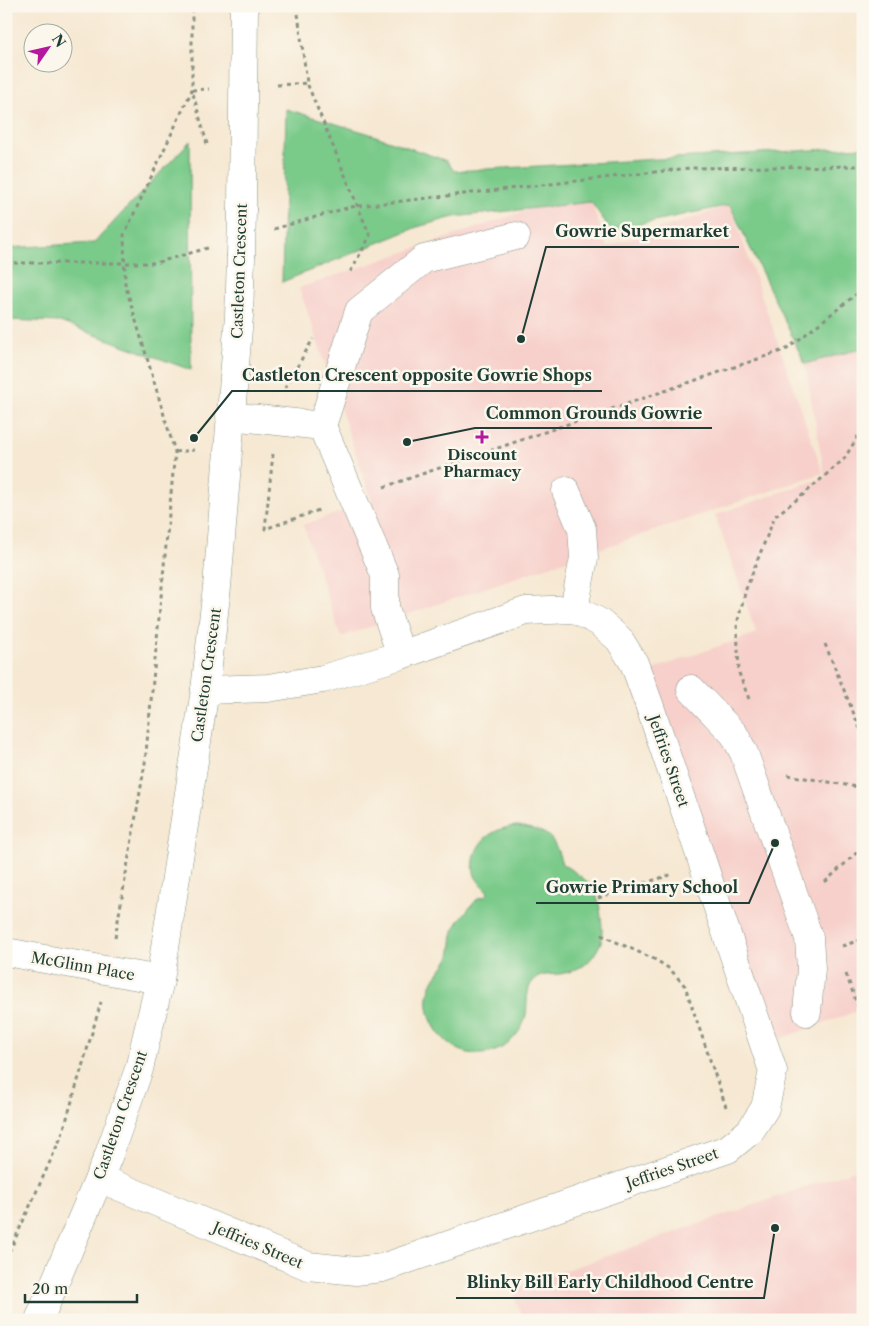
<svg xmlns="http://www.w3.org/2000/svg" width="869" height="1326" font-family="'Libre Caslon Text',serif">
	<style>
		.built { fill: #f7d0cb }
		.green { fill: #7aca8a; stroke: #4c845f }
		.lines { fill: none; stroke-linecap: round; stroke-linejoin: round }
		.minor-casing { stroke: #8a9283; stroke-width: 29 }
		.path { stroke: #8a9283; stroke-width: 3; stroke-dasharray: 4 4; stroke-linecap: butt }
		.minor { stroke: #fff; stroke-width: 28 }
		.minor-bridge-casing { stroke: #8a9283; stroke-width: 29; stroke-linecap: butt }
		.minor-bridge { stroke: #fff; stroke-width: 28 }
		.poi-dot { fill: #b5179e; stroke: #fbf7ec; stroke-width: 2 }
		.labels { text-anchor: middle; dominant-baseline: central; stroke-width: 5; stroke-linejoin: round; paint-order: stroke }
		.street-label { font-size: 15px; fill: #1f3d34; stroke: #fbf7ec }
		.poi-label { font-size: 15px; font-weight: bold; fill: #1f3d34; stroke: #fbf7ec }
		.leader { fill: none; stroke: #1f3d34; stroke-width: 2 }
		.callout-dot { fill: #1f3d34; stroke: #fbf7ec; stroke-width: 2 }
		.callout-label { font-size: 16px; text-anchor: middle; font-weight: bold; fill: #1f3d34; stroke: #fbf7ec; stroke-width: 5; stroke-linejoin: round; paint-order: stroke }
	</style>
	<rect width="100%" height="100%" fill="#fbf7ec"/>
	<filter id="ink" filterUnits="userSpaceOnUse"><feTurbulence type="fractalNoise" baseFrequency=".02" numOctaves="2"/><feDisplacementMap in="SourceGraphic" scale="10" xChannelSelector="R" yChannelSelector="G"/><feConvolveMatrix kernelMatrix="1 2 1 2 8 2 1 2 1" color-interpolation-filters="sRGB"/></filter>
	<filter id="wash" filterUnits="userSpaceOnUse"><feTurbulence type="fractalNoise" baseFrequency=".0096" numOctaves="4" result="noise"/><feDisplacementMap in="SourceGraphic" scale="20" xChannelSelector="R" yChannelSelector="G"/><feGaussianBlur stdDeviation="1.12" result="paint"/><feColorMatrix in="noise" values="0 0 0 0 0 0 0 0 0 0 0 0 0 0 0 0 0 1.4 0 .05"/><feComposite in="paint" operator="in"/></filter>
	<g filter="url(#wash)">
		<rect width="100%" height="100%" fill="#f6e8d2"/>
		<g class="built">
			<polygon points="587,190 607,247 730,205 823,473 341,637 303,525 372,501 299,288"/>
			<polygon points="863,348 863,1009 760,1046 629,678 756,633 715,515 825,477 805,364"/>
			<polygon points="863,1167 863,1320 523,1320 512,1289"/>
		</g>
		<g class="green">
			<polygon points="286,109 367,133 447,161 454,171 863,147 863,348 805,364 730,205 611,230 591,202 454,217 417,227 282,282"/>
			<polygon points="190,141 191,370 60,322 6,320 6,248 94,243"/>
			<path d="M518,826c30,6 35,7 44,38 11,7 25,15 32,26 6,8 10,43 7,52 -4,9 -10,19 -18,24 -5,2 -12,6 -18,7 -11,3 -23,-1 -32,8 -8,9 -5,23 -7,33 -2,13 -10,23 -20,31 -12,9 -30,12 -44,6 -25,-10 -43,-41 -30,-68 4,-9 12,-16 17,-25 4,-9 2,-20 6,-30 4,-10 16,-21 23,-30l8,-2 2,-4c-4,-5 -10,-10 -13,-16 -2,-6 -2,-10 -1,-16 3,-22 23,-33 44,-34z"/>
		</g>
	</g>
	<g filter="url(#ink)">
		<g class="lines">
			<g class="minor-casing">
				<g id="minor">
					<polyline points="242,208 244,6"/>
					<polyline points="230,416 322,426 385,575 385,608 401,655"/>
					<polyline points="322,426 359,311 424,259 516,236"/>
					<polyline points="566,491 582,529 584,558 574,609"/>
					<polyline points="691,689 734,734 744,753 809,938 811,969 807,1012"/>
					<polyline points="6,952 160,980"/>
					<polyline points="99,1178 308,1266 356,1271 382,1268 728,1149 750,1131 765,1108 773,1071 649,704 634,663 619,639 599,622 574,609 526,611 401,655 323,679 268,688 205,690"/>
					<polyline points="39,1320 108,1157 139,1069 160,980 205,690 217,587 239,316 241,257"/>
				</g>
			</g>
			<g class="path">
				<polyline points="297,6 307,83"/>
				<polyline points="277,85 307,83 370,236 349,274"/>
				<polyline points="207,144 192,90 209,89"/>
				<polyline points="274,229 350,207 690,168 863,166"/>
				<polyline points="6,263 155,263 208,248"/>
				<polyline points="285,388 313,339"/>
				<polyline points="175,452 194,450"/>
				<polyline points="273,454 265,529 322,509"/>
				<polyline points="384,487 787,349 863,289"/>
				<polyline points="825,644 863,736"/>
				<polyline points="749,699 739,673 737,624 746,589 775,516 804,494 844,459 863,428"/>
				<polyline points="788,775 863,788"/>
				<polyline points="825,882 863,847"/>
				<polyline points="598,898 673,874"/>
				<polyline points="601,935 656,960 670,969 685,986 726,1107"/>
				<polyline points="115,938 145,763 175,452 125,284 124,235 192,90 192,6"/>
				<polyline points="842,946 863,939"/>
				<polyline points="846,974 863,1020"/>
				<polyline points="6,1259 62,1135 101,1002"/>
			</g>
			<use href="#minor" class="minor"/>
			<g class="minor-bridge-casing">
				<polyline id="minor-bridge" points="241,257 242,208"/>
			</g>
			<use href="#minor-bridge" class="minor-bridge"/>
		</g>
	</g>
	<path class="poi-dot" d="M479.5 429.5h5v5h5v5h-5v5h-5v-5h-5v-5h5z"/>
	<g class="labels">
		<g class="street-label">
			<text transform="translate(239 271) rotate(-88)">Castleton Crescent</text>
			<text transform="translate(206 675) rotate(-82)">Castleton Crescent</text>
			<text transform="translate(669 761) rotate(71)">Jeffries Street</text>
			<text transform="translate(83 966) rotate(10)">McGlinn Place</text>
			<text transform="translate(120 1115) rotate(-71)">Castleton Crescent</text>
			<text transform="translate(672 1168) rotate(-19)">Jeffries Street</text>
			<text transform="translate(258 1245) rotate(23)">Jeffries Street</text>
		</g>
		<g class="poi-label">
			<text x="482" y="454">Discount<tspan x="482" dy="17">Pharmacy</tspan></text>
		</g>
	</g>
	<path class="leader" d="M521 339L546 247H739M194 438L232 391H602M407 442L475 428H712M775 843L749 903H536M775 1228L764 1298H456"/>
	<g class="callout-dot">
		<circle cx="521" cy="339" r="5"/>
		<circle cx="194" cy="438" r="5"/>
		<circle cx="407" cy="442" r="5"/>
		<circle cx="775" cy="843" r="5"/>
		<circle cx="775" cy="1228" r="5"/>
	</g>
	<g class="callout-label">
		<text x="642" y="237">Gowrie Supermarket</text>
		<text x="417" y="381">Castleton Crescent opposite Gowrie Shops</text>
		<text x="594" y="419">Common Grounds Gowrie</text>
		<text x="642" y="893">Gowrie Primary School</text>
		<text x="610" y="1288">Blinky Bill Early Childhood Centre</text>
	</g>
	<rect width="869" height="1326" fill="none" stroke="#fbf7ec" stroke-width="25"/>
	<g transform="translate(48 48) rotate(56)"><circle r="24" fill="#fbf7ec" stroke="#a3ada2"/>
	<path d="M0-4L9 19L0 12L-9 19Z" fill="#b5179e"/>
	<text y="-8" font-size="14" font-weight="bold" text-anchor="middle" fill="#1f3d34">N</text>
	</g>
	<path d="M25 1294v8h112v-8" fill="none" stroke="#1f3d34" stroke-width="2.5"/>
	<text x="32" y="1294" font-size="15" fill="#1f3d34" stroke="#fbf7ec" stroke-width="4" paint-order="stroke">20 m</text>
</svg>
